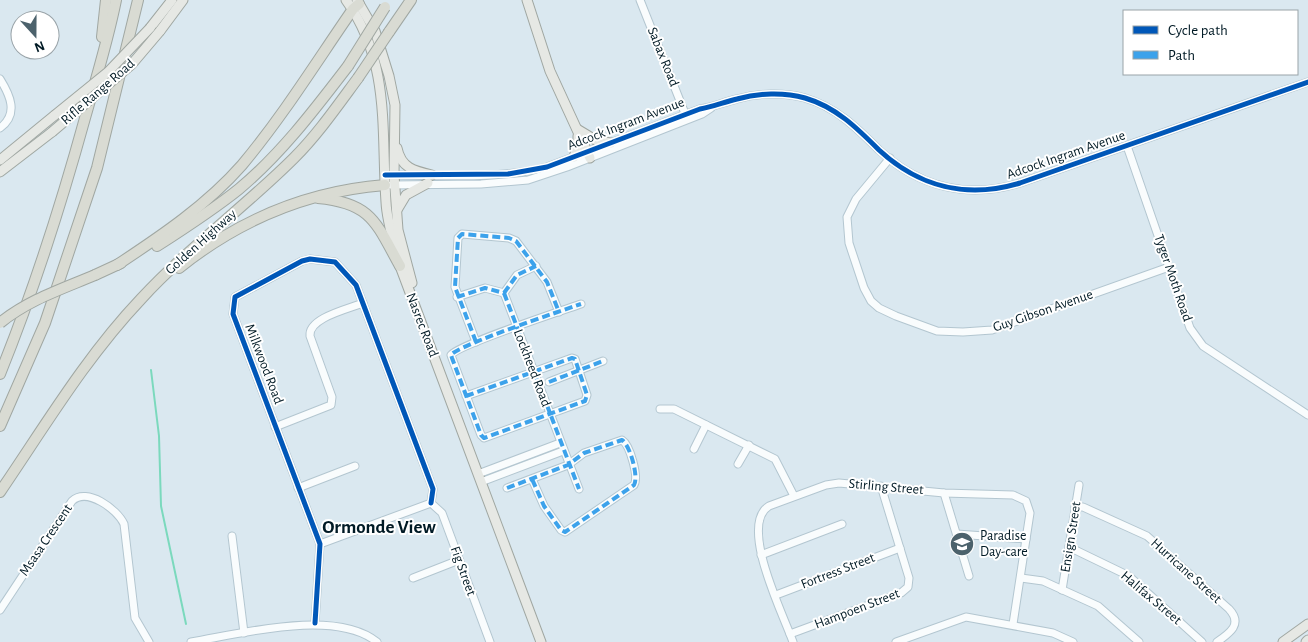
<svg xmlns="http://www.w3.org/2000/svg" width="1308" height="642" font-family="'Alegreya Sans',sans-serif">
	<style>
		.lines { fill: none; stroke-linecap: round; stroke-linejoin: round }
		.stream { stroke: #7bd9bd; stroke-width: 2 }
		.minor-casing { stroke: #b3c6d0; stroke-width: 9 }
		.major-casing { stroke: #a0a7a2; stroke-width: 11 }
		.highway-casing { stroke: #a0a7a2; stroke-width: 12 }
		.minor { stroke: #f9fcfd; stroke-width: 7 }
		.major { stroke: #e6e8e4; stroke-width: 9 }
		.highway { stroke: #d9dbd3; stroke-width: 10 }
		.major-bridge-casing { stroke: #a0a7a2; stroke-width: 11; stroke-linecap: butt }
		.highway-bridge-casing { stroke: #a0a7a2; stroke-width: 12; stroke-linecap: butt }
		.major-bridge { stroke: #e6e8e4; stroke-width: 9 }
		.highway-bridge { stroke: #d9dbd3; stroke-width: 10 }
		.quiet { stroke: #3ca2eb; stroke-width: 4; stroke-dasharray: 8 4; stroke-linecap: butt }
		.cycleway-casing { stroke: #fff; stroke-width: 8 }
		.cycleway { stroke: #0057b8; stroke-width: 5 }
		.labels { text-anchor: middle; dominant-baseline: central; stroke-width: 4; stroke-linejoin: round; paint-order: stroke }
		.street-label { font-size: 14px; fill: #001a25; stroke: #fff }
		.poi-label { font-size: 14px; fill: #001a25; stroke: #fff; text-anchor: start }
		.district-label { font-size: 19px; font-weight: bold; fill: #001a25; stroke: #fff }
	</style>
	<rect width="100%" height="100%" fill="#dae8f0"/>
	<g class="lines">
		<polyline class="stream" points="151,370 159,436 161,506 186,624"/>
		<g class="minor-casing">
			<g id="minor">
				<polyline points="640,0 686,116"/>
				<path d="M0,79c10,16 19,35 0,49"/>
				<polyline points="1127,146 1190,328 1203,346 1308,415"/>
				<polyline points="890,158 856,199 847,217 849,243 864,288 871,301 879,308 896,316 937,331 963,332 992,330 1169,267"/>
				<path d="M389,175c53,0 107,5 158,-8l153,-58c13,-2 24,-7 37,-10 21,-6 47,-7 68,-1 31,9 52,30 74,52 40,37 88,49 141,33l288,-101"/>
				<polyline points="391,185 481,184 528,180 567,167 702,114 711,108"/>
				<polyline points="504,293 579,489"/>
				<polyline points="504,293 517,275 536,266"/>
				<polyline points="457,297 485,288 504,293"/>
				<polyline points="476,342 455,287 458,238 462,234 509,238 516,241 547,282 559,312"/>
				<polyline points="549,382 603,361"/>
				<path d="M466,396l106,-38 3,1 12,36 -2,6 -101,37 -3,-3 -29,-77 -1,-3c7,-10 110,-44 130,-51"/>
				<polyline points="660,409 674,409 775,459 794,496"/>
				<path d="M275,427l56,-22 1,-8 -22,-61c-2,-18 38,-27 53,-33"/>
				<polyline points="694,449 706,425"/>
				<polyline points="738,464 749,445"/>
				<polyline points="478,474 560,443"/>
				<polyline points="481,482 563,451"/>
				<polyline points="298,488 355,466"/>
				<path d="M507,488l61,-23 16,-12 38,-13c8,5 17,37 12,45l-69,47 -4,-2 -17,-24 -12,-27"/>
				<polyline points="944,493 969,576"/>
				<polyline points="431,503 442,513 490,642"/>
				<path d="M1075,507h8l64,29 82,73c14,15 1,24 -12,33"/>
				<polyline points="957,534 1026,539"/>
				<polyline points="232,536 244,633"/>
				<polyline points="320,544 431,503"/>
				<polyline points="1069,547 1129,576 1202,642"/>
				<polyline points="761,555 842,524"/>
				<polyline points="413,578 459,560"/>
				<polyline points="1021,578 1043,581 1098,606 1139,642"/>
				<polyline points="1062,590 1079,485"/>
				<polyline points="776,595 900,548"/>
				<path d="M0,610l72,-109c15,-14 45,8 52,23l11,94 14,24"/>
				<polyline points="315,623 320,544 233,314 235,297 302,261 310,259 335,262 356,285 433,489 431,503"/>
				<polyline points="790,634 901,593 908,587 909,578 881,486"/>
				<path d="M191,642c49,-8 144,-34 186,0"/>
				<path d="M793,642c-9,-26 -55,-117 -24,-136l57,-21 13,-2 105,10 69,2 13,6 4,12 -17,111"/>
				<polyline points="896,642 966,617 1053,633 1073,642"/>
			</g>
		</g>
		<g class="major-casing">
			<g id="major">
				<path d="M346,0c45,62 35,131 40,202 1,22 9,43 14,64l141,376"/>
				<polyline points="357,0 375,31 389,76 395,105 394,175 398,230 412,283"/>
				<polyline points="527,0 550,71 590,158"/>
				<polyline points="150,28 172,0"/>
				<polyline points="160,31 183,0"/>
				<polyline points="577,129 597,141 611,143"/>
				<path d="M397,148c4,20 17,23 35,27"/>
				<polyline points="574,157 578,145 578,136"/>
				<polyline points="0,160 55,115"/>
				<polyline points="0,172 52,132"/>
				<polyline points="397,210 406,195 428,183"/>
				<polyline points="1283,642 1308,624"/>
				<polyline points="1306,642 1308,640"/>
			</g>
		</g>
		<g class="highway-casing">
			<g id="highway">
				<polyline points="389,32 411,0"/>
				<polyline points="102,37 106,0"/>
				<path d="M318,198c54,5 58,25 82,68"/>
				<path d="M157,246c28,-18 56,-36 82,-57 42,-35 76,-80 109,-123"/>
				<path d="M117,265c44,-29 90,-60 125,-100 41,-49 75,-104 111,-156l6,-5"/>
				<path d="M179,268c60,-48 129,-77 206,-83"/>
				<polyline points="95,275 121,263"/>
				<path d="M0,374c34,-84 61,-169 85,-256 11,-39 23,-78 31,-118"/>
				<polyline points="0,426 45,323 97,168 138,0"/>
				<path d="M0,492c45,-66 86,-135 141,-193 47,-51 104,-92 153,-141 24,-24 44,-53 64,-80"/>
			</g>
		</g>
		<use href="#minor" class="minor"/>
		<use href="#major" class="major"/>
		<use href="#highway" class="highway"/>
		<g class="major-bridge-casing">
			<g id="major-bridge">
				<polyline points="55,115 108,72 150,28"/>
				<polyline points="52,132 132,64 160,31"/>
			</g>
		</g>
		<g class="highway-bridge-casing">
			<g id="highway-bridge">
				<polyline points="348,66 385,7"/>
				<polyline points="358,78 389,32"/>
				<path d="M0,323c28,-23 62,-34 95,-48"/>
			</g>
		</g>
		<use href="#major-bridge" class="major-bridge"/>
		<use href="#highway-bridge" class="highway-bridge"/>
		<g class="quiet">
			<polyline points="504,293 579,489"/>
			<polyline points="504,293 517,275 536,266"/>
			<polyline points="457,297 485,288 504,293"/>
			<polyline points="476,342 455,287 458,238 462,234 509,238 516,241 547,282 559,312"/>
			<polyline points="549,382 603,361"/>
			<path d="M466,396l106,-38 3,1 12,36 -2,6 -101,37 -3,-3 -29,-77 -1,-3c7,-10 110,-44 130,-51"/>
			<path d="M507,488l61,-23 16,-12 38,-13c8,5 17,37 12,45l-69,47 -4,-2 -17,-24 -12,-27"/>
		</g>
		<g class="cycleway-casing">
			<g id="cycleway">
				<path d="M385,175l123,-1 39,-7 153,-58c13,-2 24,-7 37,-10 21,-6 47,-7 68,-1 31,9 52,30 74,52 40,37 88,49 141,33l288,-101"/>
				<polyline points="315,623 320,544 233,314 235,297 302,261 310,259 335,262 356,285 433,489 431,503"/>
			</g>
		</g>
		<use href="#cycleway" class="cycleway"/>
	</g>
	<defs>
		<g id="school-disc" transform="scale(1.25)"><circle r="9.5" fill="#4c626c" stroke="#fff"/><path d="M0-5L7-2L0 1L-7-2ZM-4 1L0 2.5L4 1V4Q0 6-4 4Z" fill="#fff"/></g>
	</defs>
	<g fill-rule="evenodd">
		<use href="#school-disc" x="962" y="544"/>
	</g>
	<g class="labels">
		<g class="street-label">
			<text transform="translate(663 57) rotate(68)">Sabax Road</text>
			<text transform="translate(98 92) rotate(-41)">Rifle Range Road</text>
			<text transform="translate(626 124) rotate(-21)">Adcock Ingram Avenue</text>
			<text transform="translate(1066 155) rotate(-19)">Adcock Ingram Avenue</text>
			<text transform="translate(201 242) rotate(-42)">Golden Highway</text>
			<text transform="translate(1173 278) rotate(71)">Tyger Moth Road</text>
			<text transform="translate(1043 311) rotate(-19)">Guy Gibson Avenue</text>
			<text transform="translate(422 325) rotate(69)">Nasrec Road</text>
			<text transform="translate(264 364) rotate(69)">Milkwood Road</text>
			<text transform="translate(532 368) rotate(69)">Lockheed Road</text>
			<text transform="translate(886 487) rotate(5)">Stirling Street</text>
			<text transform="translate(1071 537) rotate(-81)">Ensign Street</text>
			<text transform="translate(46 540) rotate(-56)">Msasa Crescent</text>
			<text transform="translate(463 571) rotate(70)">Fig Street</text>
			<text transform="translate(838 571) rotate(-21)">Fortress Street</text>
			<text transform="translate(1186 571) rotate(42)">Hurricane Street</text>
			<text transform="translate(1151 598) rotate(40)">Halifax Street</text>
			<text transform="translate(857 609) rotate(-21)">Hampoen Street</text>
		</g>
		<g class="poi-label">
			<text x="980" y="536">Paradise<tspan x="980" dy="16">Day-care</tspan></text>
		</g>
		<g class="district-label">
			<text x="379" y="527">Ormonde View</text>
		</g>
	</g>
	<rect x="1123" y="10" width="175" height="65" fill="#ffffff" stroke="#99a3a8"/>
	<rect x="1133" y="26" width="25" height="8" fill="#0057b8" stroke="#99a3a8"/>
	<text x="1168" y="35" font-size="15" fill="#001a25">Cycle path</text>
	<rect x="1133" y="51" width="25" height="8" fill="#3ca2eb" stroke="#99a3a8"/>
	<text x="1168" y="60" font-size="15" fill="#001a25">Path</text>
	<g transform="translate(35 35) rotate(159)"><circle r="24" fill="#ffffff" stroke="#99a3a8"/>
	<path d="M0-4L9 19L0 12L-9 19Z" fill="#4c626c"/>
	<text y="-8" font-size="14" font-weight="bold" text-anchor="middle" fill="#001a25">N</text>
	</g>
</svg>
